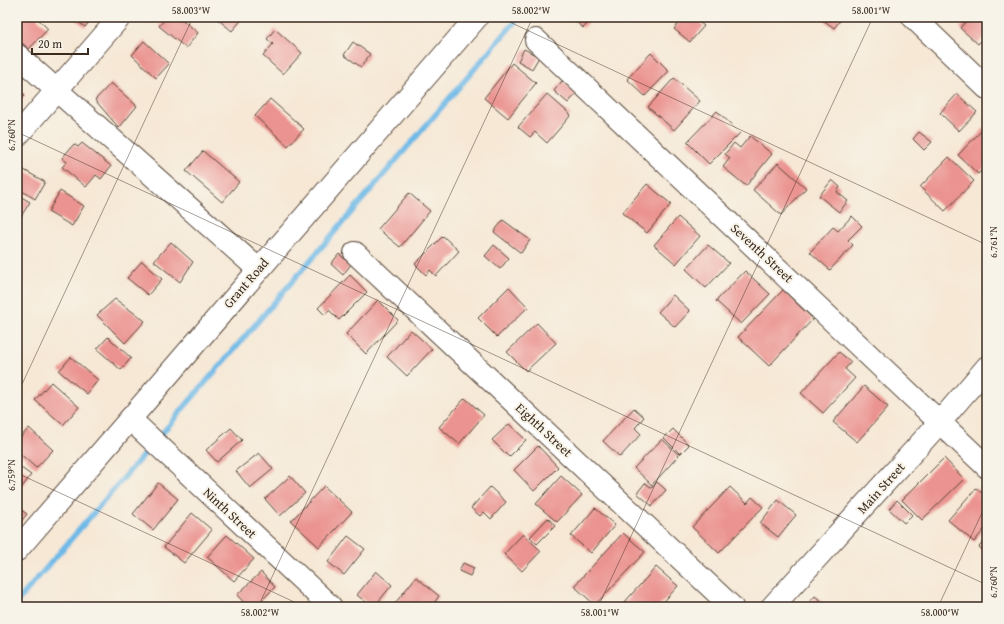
<svg xmlns="http://www.w3.org/2000/svg" width="1004" height="624" font-family="'Gentium Book Plus',serif">
	<style>
		.lines { fill: none; stroke-linecap: round; stroke-linejoin: round }
		.stream { stroke: #6eb9e7; stroke-width: 5.5 }
		.building { fill: #eb9390 }
		.minor-casing { stroke: #574639; stroke-width: 24 }
		.minor { stroke: #fff; stroke-width: 22 }
		.ticks { fill: none; stroke: #3b2a1e; stroke-width: 1; stroke-opacity: 0.45 }
		.labels { text-anchor: middle; dominant-baseline: central; stroke-width: 4; stroke-linejoin: round; paint-order: stroke }
		.street-label { font-size: 13px; fill: #3b2a1e; stroke: #f7f3e8 }
		.neatline { fill: none; stroke: #3b2a1e; stroke-width: 1.5 }
		.ticks-label { font-size: 10px; text-anchor: middle; fill: #3b2a1e }
	</style>
	<rect width="100%" height="100%" fill="#f7f3e8"/>
	<filter id="ink" filterUnits="userSpaceOnUse"><feTurbulence type="fractalNoise" baseFrequency=".025" numOctaves="2"/><feDisplacementMap in="SourceGraphic" scale="8" xChannelSelector="R" yChannelSelector="G"/><feConvolveMatrix kernelMatrix="1 2 1 2 8 2 1 2 1" color-interpolation-filters="sRGB"/></filter>
	<filter id="wash" filterUnits="userSpaceOnUse"><feTurbulence type="fractalNoise" baseFrequency=".012" numOctaves="4" result="noise"/><feDisplacementMap in="SourceGraphic" scale="16" xChannelSelector="R" yChannelSelector="G"/><feGaussianBlur stdDeviation="0.9" result="paint"/><feColorMatrix in="noise" values="0 0 0 0 0 0 0 0 0 0 0 0 0 0 0 0 0 1.4 0 .05"/><feComposite in="paint" operator="in"/></filter>
	<g filter="url(#wash)">
		<rect width="100%" height="100%" fill="#f6e8d5"/>
		<g class="lines">
			<g class="stream">
				<polyline points="157,439 519,17"/>
				<polyline points="17,602 152,445"/>
			</g>
		</g>
		<g id="blocks">
			<g class="building">
				<polygon points="17,17 36,17 48,29 29,49 17,39"/>
				<polygon points="72,17 93,17 85,27"/>
				<polygon points="167,17 179,17 198,33 186,48 159,26"/>
				<polygon points="215,17 244,17 232,31"/>
				<polygon points="571,17 594,17 583,28"/>
				<polygon points="684,17 693,17 704,26 690,42 674,29"/>
				<polygon points="819,17 843,17 834,28"/>
				<polygon points="970,17 987,17 987,34 978,44 960,28"/>
				<polygon points="275,29 302,53 283,74 263,56 273,44 267,39"/>
				<polygon points="144,41 169,64 156,78 132,55"/>
				<polygon points="353,42 370,54 361,67 344,55"/>
				<polygon points="524,49 539,57 532,69 518,61"/>
				<polygon points="651,53 669,71 645,96 627,79"/>
				<polygon points="512,63 536,83 508,118 484,98"/>
				<polygon points="674,78 700,101 674,130 648,107"/>
				<polygon points="562,81 577,93 568,103 554,91"/>
				<polygon points="111,83 137,106 119,128 95,100"/>
				<polygon points="17,88 25,95 17,105"/>
				<polygon points="547,94 571,115 547,143 535,132 530,137 518,127"/>
				<polygon points="957,94 977,112 959,131 940,113"/>
				<polygon points="270,99 304,129 288,146 255,116"/>
				<polygon points="717,111 740,133 709,164 687,142"/>
				<polygon points="987,125 987,165 978,174 958,155"/>
				<polygon points="919,132 932,142 924,150 913,139"/>
				<polygon points="750,136 772,154 746,186 723,167 730,158 725,154 734,143 740,148"/>
				<polygon points="82,143 111,166 101,179 96,175 86,187 62,167 67,162 62,158 74,144 78,147"/>
				<polygon points="203,151 239,182 222,202 186,171"/>
				<polygon points="949,157 974,181 945,211 920,187"/>
				<polygon points="778,163 806,188 781,215 753,190"/>
				<polygon points="17,166 45,182 35,199 17,188"/>
				<polygon points="832,180 840,187 837,192 848,201 839,212 819,196"/>
				<polygon points="647,184 671,204 647,233 622,213"/>
				<polygon points="60,191 84,206 72,226 48,212"/>
				<polygon points="409,193 430,211 400,247 378,229"/>
				<polygon points="18,195 30,202 20,218 17,216"/>
				<polygon points="852,216 862,226 848,240 853,245 830,270 810,252 833,227 838,231"/>
				<polygon points="678,217 700,236 676,264 654,245"/>
				<polygon points="503,220 530,240 521,253 494,232"/>
				<polygon points="443,236 459,251 436,276 430,270 426,275 415,264"/>
				<polygon points="171,242 193,262 180,282 154,261"/>
				<polygon points="494,245 509,258 500,269 485,256"/>
				<polygon points="708,245 729,263 706,288 686,269"/>
				<polygon points="339,254 351,264 343,275 331,264"/>
				<polygon points="142,261 162,279 148,295 127,278"/>
				<polygon points="745,271 770,294 741,324 716,301"/>
				<polygon points="350,275 367,292 339,320 329,310 325,315 318,308"/>
				<polygon points="509,287 528,307 497,337 478,318"/>
				<polygon points="783,290 813,319 769,366 738,337"/>
				<polygon points="673,295 690,311 675,327 658,312"/>
				<polygon points="115,299 145,321 125,343 97,315"/>
				<polygon points="378,300 398,320 366,354 346,334"/>
				<polygon points="537,323 556,343 526,371 507,352"/>
				<polygon points="411,330 432,349 407,376 387,357"/>
				<polygon points="108,337 131,358 121,370 97,349"/>
				<polygon points="839,352 851,362 845,369 855,378 823,413 801,393"/>
				<polygon points="71,357 98,380 87,394 59,371"/>
				<polygon points="51,382 79,407 63,425 35,400"/>
				<polygon points="864,386 888,407 857,442 833,422"/>
				<polygon points="465,398 484,415 459,444 439,427"/>
				<polygon points="634,408 644,417 635,428 641,434 620,457 603,441"/>
				<polygon points="509,424 526,440 509,457 492,440"/>
				<polygon points="29,428 53,450 36,468 17,451 17,441"/>
				<polygon points="231,428 242,440 217,462 206,450"/>
				<polygon points="673,429 689,445 680,454 664,438"/>
				<polygon points="662,439 679,455 652,485 634,468"/>
				<polygon points="538,446 558,467 534,491 514,470"/>
				<polygon points="259,453 273,469 250,488 236,471"/>
				<polygon points="944,458 964,479 922,520 902,500"/>
				<polygon points="17,465 31,475 17,494"/>
				<polygon points="290,476 305,493 280,516 265,499"/>
				<polygon points="561,476 582,495 557,522 536,504"/>
				<polygon points="657,482 666,490 652,506 637,493 645,483 652,488"/>
				<polygon points="158,483 178,499 153,530 133,514"/>
				<polygon points="324,486 352,512 319,547 291,521"/>
				<polygon points="490,487 506,502 491,519 484,512 480,516 471,508"/>
				<polygon points="730,487 747,503 752,497 763,507 719,553 692,527"/>
				<polygon points="976,488 987,497 987,526 974,542 948,520"/>
				<polygon points="778,500 796,515 778,537 760,523"/>
				<polygon points="897,500 912,515 904,523 889,509"/>
				<polygon points="17,507 27,514 19,524 17,522"/>
				<polygon points="595,508 615,525 591,553 571,536"/>
				<polygon points="192,513 212,530 184,563 164,547"/>
				<polygon points="548,518 555,526 537,544 530,537"/>
				<polygon points="623,533 645,552 595,605 574,586"/>
				<polygon points="523,534 541,551 522,571 504,554"/>
				<polygon points="227,535 254,559 234,581 207,557"/>
				<polygon points="348,536 365,549 344,575 328,562"/>
				<polygon points="987,538 987,554 979,547"/>
				<polygon points="463,563 474,568 470,576 459,571"/>
				<polygon points="656,567 678,586 659,607 627,607 623,604"/>
				<polygon points="376,571 392,585 374,607 372,607 357,595"/>
				<polygon points="261,572 275,587 255,607 248,607 237,595"/>
				<polygon points="416,577 439,596 431,607 392,607"/>
				<polygon points="815,596 829,607 805,607"/>
			</g>
		</g>
	</g>
	<g filter="url(#ink)">
		<use href="#blocks" fill-opacity="0" stroke="#574639" stroke-width="1"/>
		<g class="lines">
			<g class="minor-casing">
				<g id="minor">
					<polyline points="913,17 987,88"/>
					<polyline points="536,40 987,467"/>
					<polyline points="17,55 258,269"/>
					<polyline points="17,136 120,17"/>
					<polyline points="355,253 732,607"/>
					<polyline points="130,419 331,607"/>
					<polyline points="17,550 477,17"/>
					<polyline points="772,607 940,422 987,367"/>
				</g>
			</g>
			<use href="#minor" class="minor"/>
		</g>
	</g>
	<path class="ticks" d="M499,17l488,228M17,132l970,453M17,395l176,-378M17,473l288,134M258,607l275,-590M598,607l275,-590M938,607l49,-105"/>
	<g class="labels">
		<g class="street-label">
			<text transform="translate(762 253) rotate(43)">Seventh Street</text>
			<text transform="translate(246 283) rotate(-49)">Grant Road</text>
			<text transform="translate(544 430) rotate(43)">Eighth Street</text>
			<text transform="translate(881 488) rotate(-48)">Main Street</text>
			<text transform="translate(230 513) rotate(43)">Ninth Street</text>
		</g>
	</g>
	<rect width="1004" height="624" fill="none" stroke="#f7f3e8" stroke-width="44"/>
	<path d="M32 48v6h56v-6" fill="none" stroke="#3b2a1e" stroke-width="2"/>
	<text x="38" y="48" font-size="12" fill="#3b2a1e" stroke="#f7f3e8" stroke-width="3" paint-order="stroke">20 m</text>
	<rect x="22" y="22" width="960" height="580" class="neatline"/>
	<g class="ticks-label">
		<text x="191" y="14">58.003°W</text>
		<text x="531" y="14">58.002°W</text>
		<text x="871" y="14">58.001°W</text>
		<text transform="translate(11 135) rotate(-90)" y="4">6.760°N</text>
		<text transform="translate(993 242) rotate(-90)" y="4">6.761°N</text>
		<text transform="translate(11 475) rotate(-90)" y="4">6.759°N</text>
		<text transform="translate(993 582) rotate(-90)" y="4">6.760°N</text>
		<text x="260" y="616">58.002°W</text>
		<text x="600" y="616">58.001°W</text>
		<text x="940" y="616">58.000°W</text>
	</g>
</svg>
